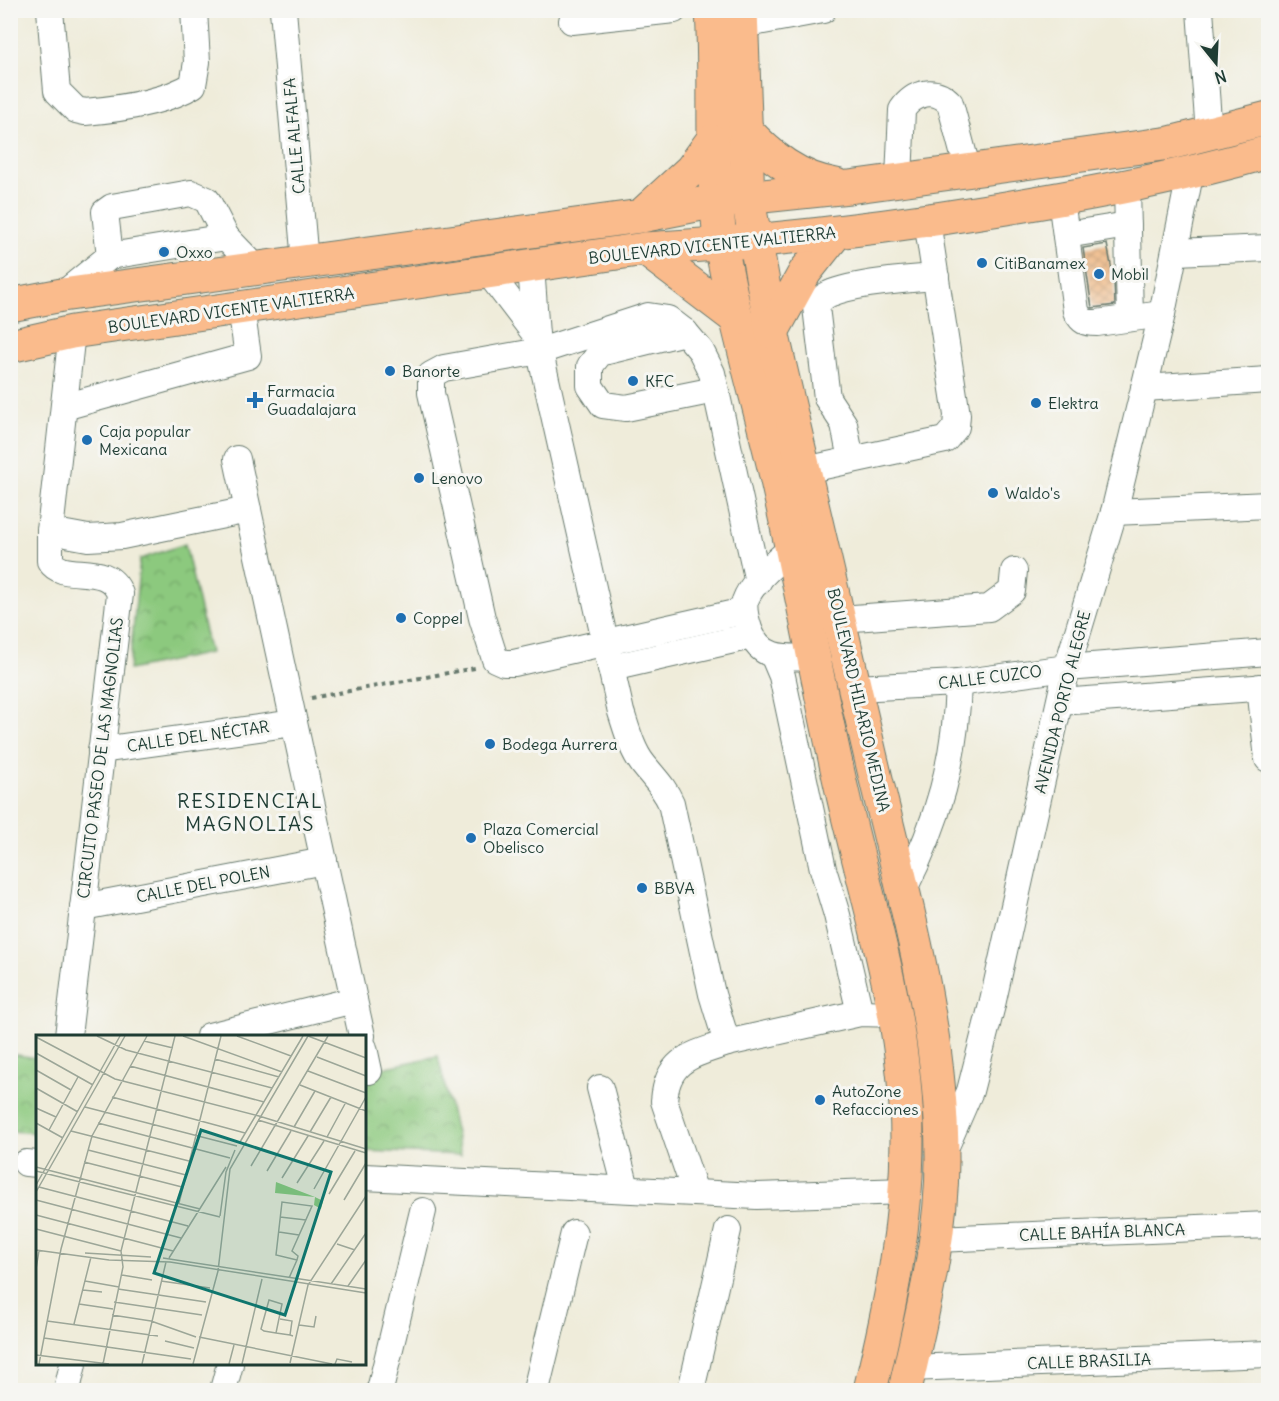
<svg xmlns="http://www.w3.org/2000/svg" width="1279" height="1401" font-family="Delius,sans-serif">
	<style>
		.park { fill: url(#park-crowns); stroke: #568359; stroke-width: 1.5 }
		.building { fill: url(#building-cross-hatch) }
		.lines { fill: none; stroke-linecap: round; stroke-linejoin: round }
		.minor-casing { stroke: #687a6e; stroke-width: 28 }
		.major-casing { stroke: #687a6e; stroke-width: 35 }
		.path { stroke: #687a6e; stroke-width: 4; stroke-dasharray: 4.5 4.5; stroke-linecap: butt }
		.minor { stroke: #fff; stroke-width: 26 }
		.major { stroke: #fabb8c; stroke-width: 33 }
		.poi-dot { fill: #1f6fb2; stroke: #f6f6f2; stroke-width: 2 }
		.labels { text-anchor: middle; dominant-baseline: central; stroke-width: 6; stroke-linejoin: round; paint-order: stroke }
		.street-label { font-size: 16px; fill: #1f3d34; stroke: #f6f6f2 }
		.poi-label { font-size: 16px; fill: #1f3d34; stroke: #f6f6f2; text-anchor: start }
		.quarter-label { font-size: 20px; letter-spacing: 1.5px; fill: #1f3d34; stroke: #f6f6f2 }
		.inset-road { fill: none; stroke: #9ca698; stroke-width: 1.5 }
		.view { fill: #0f766e; fill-opacity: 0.15; stroke: #0f766e; stroke-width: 3 }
		.inset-edge { fill: none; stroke: #1f3d34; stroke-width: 3 }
	</style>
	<defs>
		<pattern id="park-crowns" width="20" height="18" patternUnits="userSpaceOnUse" patternTransform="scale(1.5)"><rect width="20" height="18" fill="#8cc97e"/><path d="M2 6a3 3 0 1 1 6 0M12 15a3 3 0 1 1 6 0" fill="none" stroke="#72a468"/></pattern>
		<pattern id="building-cross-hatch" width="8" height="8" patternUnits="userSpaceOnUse" patternTransform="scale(1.5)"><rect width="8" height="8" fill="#eeb077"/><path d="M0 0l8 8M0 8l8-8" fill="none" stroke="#c09062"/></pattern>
	</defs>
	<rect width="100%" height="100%" fill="#f6f6f2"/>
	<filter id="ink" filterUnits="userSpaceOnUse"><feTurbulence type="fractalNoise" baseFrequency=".0167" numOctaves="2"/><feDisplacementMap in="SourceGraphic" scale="12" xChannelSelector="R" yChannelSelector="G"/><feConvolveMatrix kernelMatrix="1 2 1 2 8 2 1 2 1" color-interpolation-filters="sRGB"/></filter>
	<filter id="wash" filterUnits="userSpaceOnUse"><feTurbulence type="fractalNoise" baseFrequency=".008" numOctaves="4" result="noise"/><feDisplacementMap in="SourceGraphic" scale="24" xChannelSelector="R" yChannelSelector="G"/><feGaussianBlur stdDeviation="1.35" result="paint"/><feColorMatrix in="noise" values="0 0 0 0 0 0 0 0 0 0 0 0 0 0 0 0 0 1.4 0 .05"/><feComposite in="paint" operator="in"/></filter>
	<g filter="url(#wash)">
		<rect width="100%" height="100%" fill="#efecda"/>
		<g class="park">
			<polygon points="185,544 210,653 129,670 140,559"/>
			<polygon points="10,1054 37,1058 37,1133 11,1131"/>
			<polygon points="438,1056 461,1155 365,1151 364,1072"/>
		</g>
		<g id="blocks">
			<polygon class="building" points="1107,244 1114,281 1115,305 1092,308 1083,248"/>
		</g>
	</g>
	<g filter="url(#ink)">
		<use href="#blocks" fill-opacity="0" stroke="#687a6e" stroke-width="1.5"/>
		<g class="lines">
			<g class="minor-casing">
				<g id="minor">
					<path d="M50,10l7,81 19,19 9,2c34,-3 79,-9 108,-27l4,-23 -3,-52"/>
					<polyline points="283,10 305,262"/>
					<polyline points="1200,10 1209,134"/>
					<polyline points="572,21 674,10"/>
					<polyline points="742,25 823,10"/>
					<path d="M899,179l3,-69c12,-18 33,-23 48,-7l18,68"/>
					<polyline points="1127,187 1130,318"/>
					<path d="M1061,199l15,112c6,11 9,12 21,12l65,-9"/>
					<polyline points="1066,235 1128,225"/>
					<polyline points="1176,252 1268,248"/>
					<polyline points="110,256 105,212 112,207 191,193 207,200 226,237"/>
					<path d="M531,266l5,69 85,377c6,18 11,38 22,52 11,14 21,23 28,39l41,191 15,49 133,-30 35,1"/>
					<polyline points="488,272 536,335"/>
					<polyline points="62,295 110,256 226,237 256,268"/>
					<polyline points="685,332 600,353 590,366 590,386 603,405 626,408 715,390"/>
					<polyline points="1144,388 1268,380"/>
					<polyline points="64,407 248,356 241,308"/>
					<polyline points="237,459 248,510"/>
					<path d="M851,460l-7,-36 -17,-26 -11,-91c3,-6 6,-10 13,-13 24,-11 79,-15 107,-17"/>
					<polyline points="805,470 945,440 956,427 957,415 927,221"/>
					<polyline points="1114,512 1268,505"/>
					<polyline points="50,531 88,538 122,536 248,510 354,1000 209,1036"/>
					<path d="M791,548c-14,14 -39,33 -46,53 -2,9 1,19 4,28 11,32 37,29 66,28"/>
					<polyline points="744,611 514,663 504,663 495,659 482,618 431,393 431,375 444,368 540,351 648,316 668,319 685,332 701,351 712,373 758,582"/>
					<polyline points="840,619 989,608 1012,591 1014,571"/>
					<polyline points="774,657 782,676 823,869 837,915 860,1013"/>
					<polyline points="611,668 751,636"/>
					<polyline points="1260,687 1268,759"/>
					<polyline points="855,688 958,683 1067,668 1268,652"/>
					<polyline points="1060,702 1268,687"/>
					<polyline points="101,750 294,723"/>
					<path d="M904,889c34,-67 52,-130 54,-206"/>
					<polyline points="83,907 324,861"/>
					<polyline points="354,1000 362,1036"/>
					<path d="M68,1036l52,-442c-13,-35 -56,-10 -70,-33v-30l22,-199"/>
					<polyline points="364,1048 369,1071"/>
					<polyline points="600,1088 626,1188"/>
					<polyline points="943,1153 970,1091 992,1005 1067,668 1114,512 1162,314 1190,175"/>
					<polyline points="26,1163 38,1164"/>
					<polyline points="364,1177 757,1196 905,1191"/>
					<path d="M695,1192l-31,-91c3,-42 28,-46 63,-58"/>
					<polyline points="936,1239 1268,1225"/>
					<polyline points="910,1368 1268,1354"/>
					<polyline points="67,1390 73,1364"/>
					<polyline points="223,1390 230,1364"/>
					<polyline points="380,1390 423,1211"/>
					<polyline points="536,1390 574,1233"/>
					<polyline points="691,1390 728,1230"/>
				</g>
			</g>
			<g class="major-casing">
				<g id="major">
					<path d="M712,10c5,78 -3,155 9,233 13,78 37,156 55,233 25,110 44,222 70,332 26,109 61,219 61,332 0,85 -17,168 -37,250"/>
					<path d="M741,10l7,189 24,133c33,137 64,275 96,413 31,135 73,270 74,410 1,79 -20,159 -37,235"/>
					<path d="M745,129c25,28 53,50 91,56"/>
					<polyline points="642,215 691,170 712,141"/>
					<polyline points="645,249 737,319"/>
					<polyline points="10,305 62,295 641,216 716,201 849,187 1170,143 1268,118"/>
					<polyline points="772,332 805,272 836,233"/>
					<path d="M10,346l62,-14 573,-83c121,-7 241,-21 361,-41 89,-15 176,-31 262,-56"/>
				</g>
			</g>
			<polyline class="path" points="311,698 475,668"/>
			<use href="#minor" class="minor"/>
			<use href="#major" class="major"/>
		</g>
	</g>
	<g class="poi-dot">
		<circle cx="164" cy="252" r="6"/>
		<circle cx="982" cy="263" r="6"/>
		<circle cx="1099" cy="274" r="6"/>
		<circle cx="390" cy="371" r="6"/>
		<circle cx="633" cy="381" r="6"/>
		<path d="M252 391h6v6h6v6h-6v6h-6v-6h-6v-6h6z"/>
		<circle cx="1036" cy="403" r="6"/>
		<circle cx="87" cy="440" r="6"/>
		<circle cx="419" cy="478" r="6"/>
		<circle cx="993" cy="493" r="6"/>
		<circle cx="401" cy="618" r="6"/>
		<circle cx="490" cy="744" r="6"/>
		<circle cx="471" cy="838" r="6"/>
		<circle cx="642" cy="888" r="6"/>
		<circle cx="820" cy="1100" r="6"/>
	</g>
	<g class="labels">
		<g class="street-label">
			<text transform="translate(294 136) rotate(-95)">CALLE ALFALFA</text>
			<text transform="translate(712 245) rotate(-6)">BOULEVARD VICENTE VALTIERRA</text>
			<text transform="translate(231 310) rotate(-8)">BOULEVARD VICENTE VALTIERRA</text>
			<text transform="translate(990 677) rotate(-7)">CALLE CUZCO</text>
			<text transform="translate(859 700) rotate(77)">BOULEVARD HILARIO MEDINA</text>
			<text transform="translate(1062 702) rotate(-76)">AVENIDA PORTO ALEGRE</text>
			<text transform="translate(198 736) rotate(-8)">CALLE DEL NÉCTAR</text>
			<text transform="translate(100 758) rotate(-83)">CIRCUITO PASEO DE LAS MAGNOLIAS</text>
			<text transform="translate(203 884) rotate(-11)">CALLE DEL POLEN</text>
			<text transform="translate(1102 1232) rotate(-2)">CALLE BAHÍA BLANCA</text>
			<text transform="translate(1089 1361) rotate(-2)">CALLE BRASILIA</text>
		</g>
		<g class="poi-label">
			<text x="176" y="252">Oxxo</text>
			<text x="994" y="263">CitiBanamex</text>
			<text x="1111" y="274">Mobil</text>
			<text x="402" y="371">Banorte</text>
			<text x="645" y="381">KFC</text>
			<text x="267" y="391">Farmacia<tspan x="267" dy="18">Guadalajara</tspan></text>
			<text x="1048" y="403">Elektra</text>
			<text x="99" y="431">Caja popular<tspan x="99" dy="18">Mexicana</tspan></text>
			<text x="431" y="478">Lenovo</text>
			<text x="1005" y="493">Waldo's</text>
			<text x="413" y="618">Coppel</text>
			<text x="502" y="744">Bodega Aurrera</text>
			<text x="483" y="829">Plaza Comercial<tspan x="483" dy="18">Obelisco</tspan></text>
			<text x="654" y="888">BBVA</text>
			<text x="832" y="1091">AutoZone<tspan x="832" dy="18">Refacciones</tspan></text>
		</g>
		<g class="quarter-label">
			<text x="250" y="800">RESIDENCIAL<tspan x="250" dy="23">MAGNOLIAS</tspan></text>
		</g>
	</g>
	<g transform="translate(36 1035)">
		<rect width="330" height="330" fill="#efecda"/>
		<path d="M240,147l39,15 8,4 -2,8 -7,-4 1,-8 -40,-4z" fill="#8cc97e"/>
		<path class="inset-road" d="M61,1l29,14 146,38M147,1l99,36M201,1l54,20M272,1l58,22M0,2l79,42 144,37 107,33M108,6l29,7M0,18l57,32M281,22l49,19M179,24l64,18M94,31l134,36M0,35l35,20M272,36l58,22M264,50l66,26M0,53l42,24M76,62l133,36M49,72l152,39M0,73l20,9M222,85l108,33M0,88l27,15M62,88l132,35M258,92l21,-36M13,95l29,-53M35,96l118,30M274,97l21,-35M291,102l19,-35M204,107l63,-106M52,115l98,25M48,127l98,25M215,131l77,-130M0,132l164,42M0,136l184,46M231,136l24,-40M246,143l26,-42M261,148l27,-42M0,150l84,-149M3,152l149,39M278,154l52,-92M0,157l89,-156M293,159l26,-43M0,165l145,38M308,165l22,-37M143,168l42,-167M0,180l137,36M184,181l6,-44 9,-22M244,182l26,3M0,194l85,22M243,197l20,3M301,209l18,6M0,215l73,10 61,2 196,31M49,218l66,4M127,223l203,31M133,223l57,-91M0,234l3,-18M86,240l30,5M253,243l8,-18 1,-4 -6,-5 20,-45 -30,-4 -6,53 21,5M49,246l34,6M125,246l49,7M295,249l35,-51M312,251l18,-26M82,254l88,13M47,255l19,2M78,267l88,13M43,269l34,5M76,280l39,6 45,16M244,284l12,2 -2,14M11,286l111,15M38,289l17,-67M263,290l15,2 2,-11M240,298l6,-29 -13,-4 -8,29 3,2 12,2 14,2 3,1M163,302l133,27M8,303l147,21M129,306l29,7M0,320l73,9M254,328l18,-78 58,-89M3,329l22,-115 31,-113 55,-100M67,329l20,-97 -2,-16 54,-215M106,329l24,-102M157,329l25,-93 12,-102 78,-133M193,329l5,-19M206,329l20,-85M299,329l2,-5 15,3"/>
		<path class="view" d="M165,95l130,42 -46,143 -131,-42z"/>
		<rect width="330" height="330" class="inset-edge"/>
	</g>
	<rect width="1279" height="1401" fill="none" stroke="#f6f6f2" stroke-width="36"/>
	<g transform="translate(1216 63) rotate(162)" stroke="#f6f6f2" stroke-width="4.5" paint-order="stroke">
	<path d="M0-4.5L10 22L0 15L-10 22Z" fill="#1f3d34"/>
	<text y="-9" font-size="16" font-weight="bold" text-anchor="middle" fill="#1f3d34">N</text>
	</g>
</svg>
